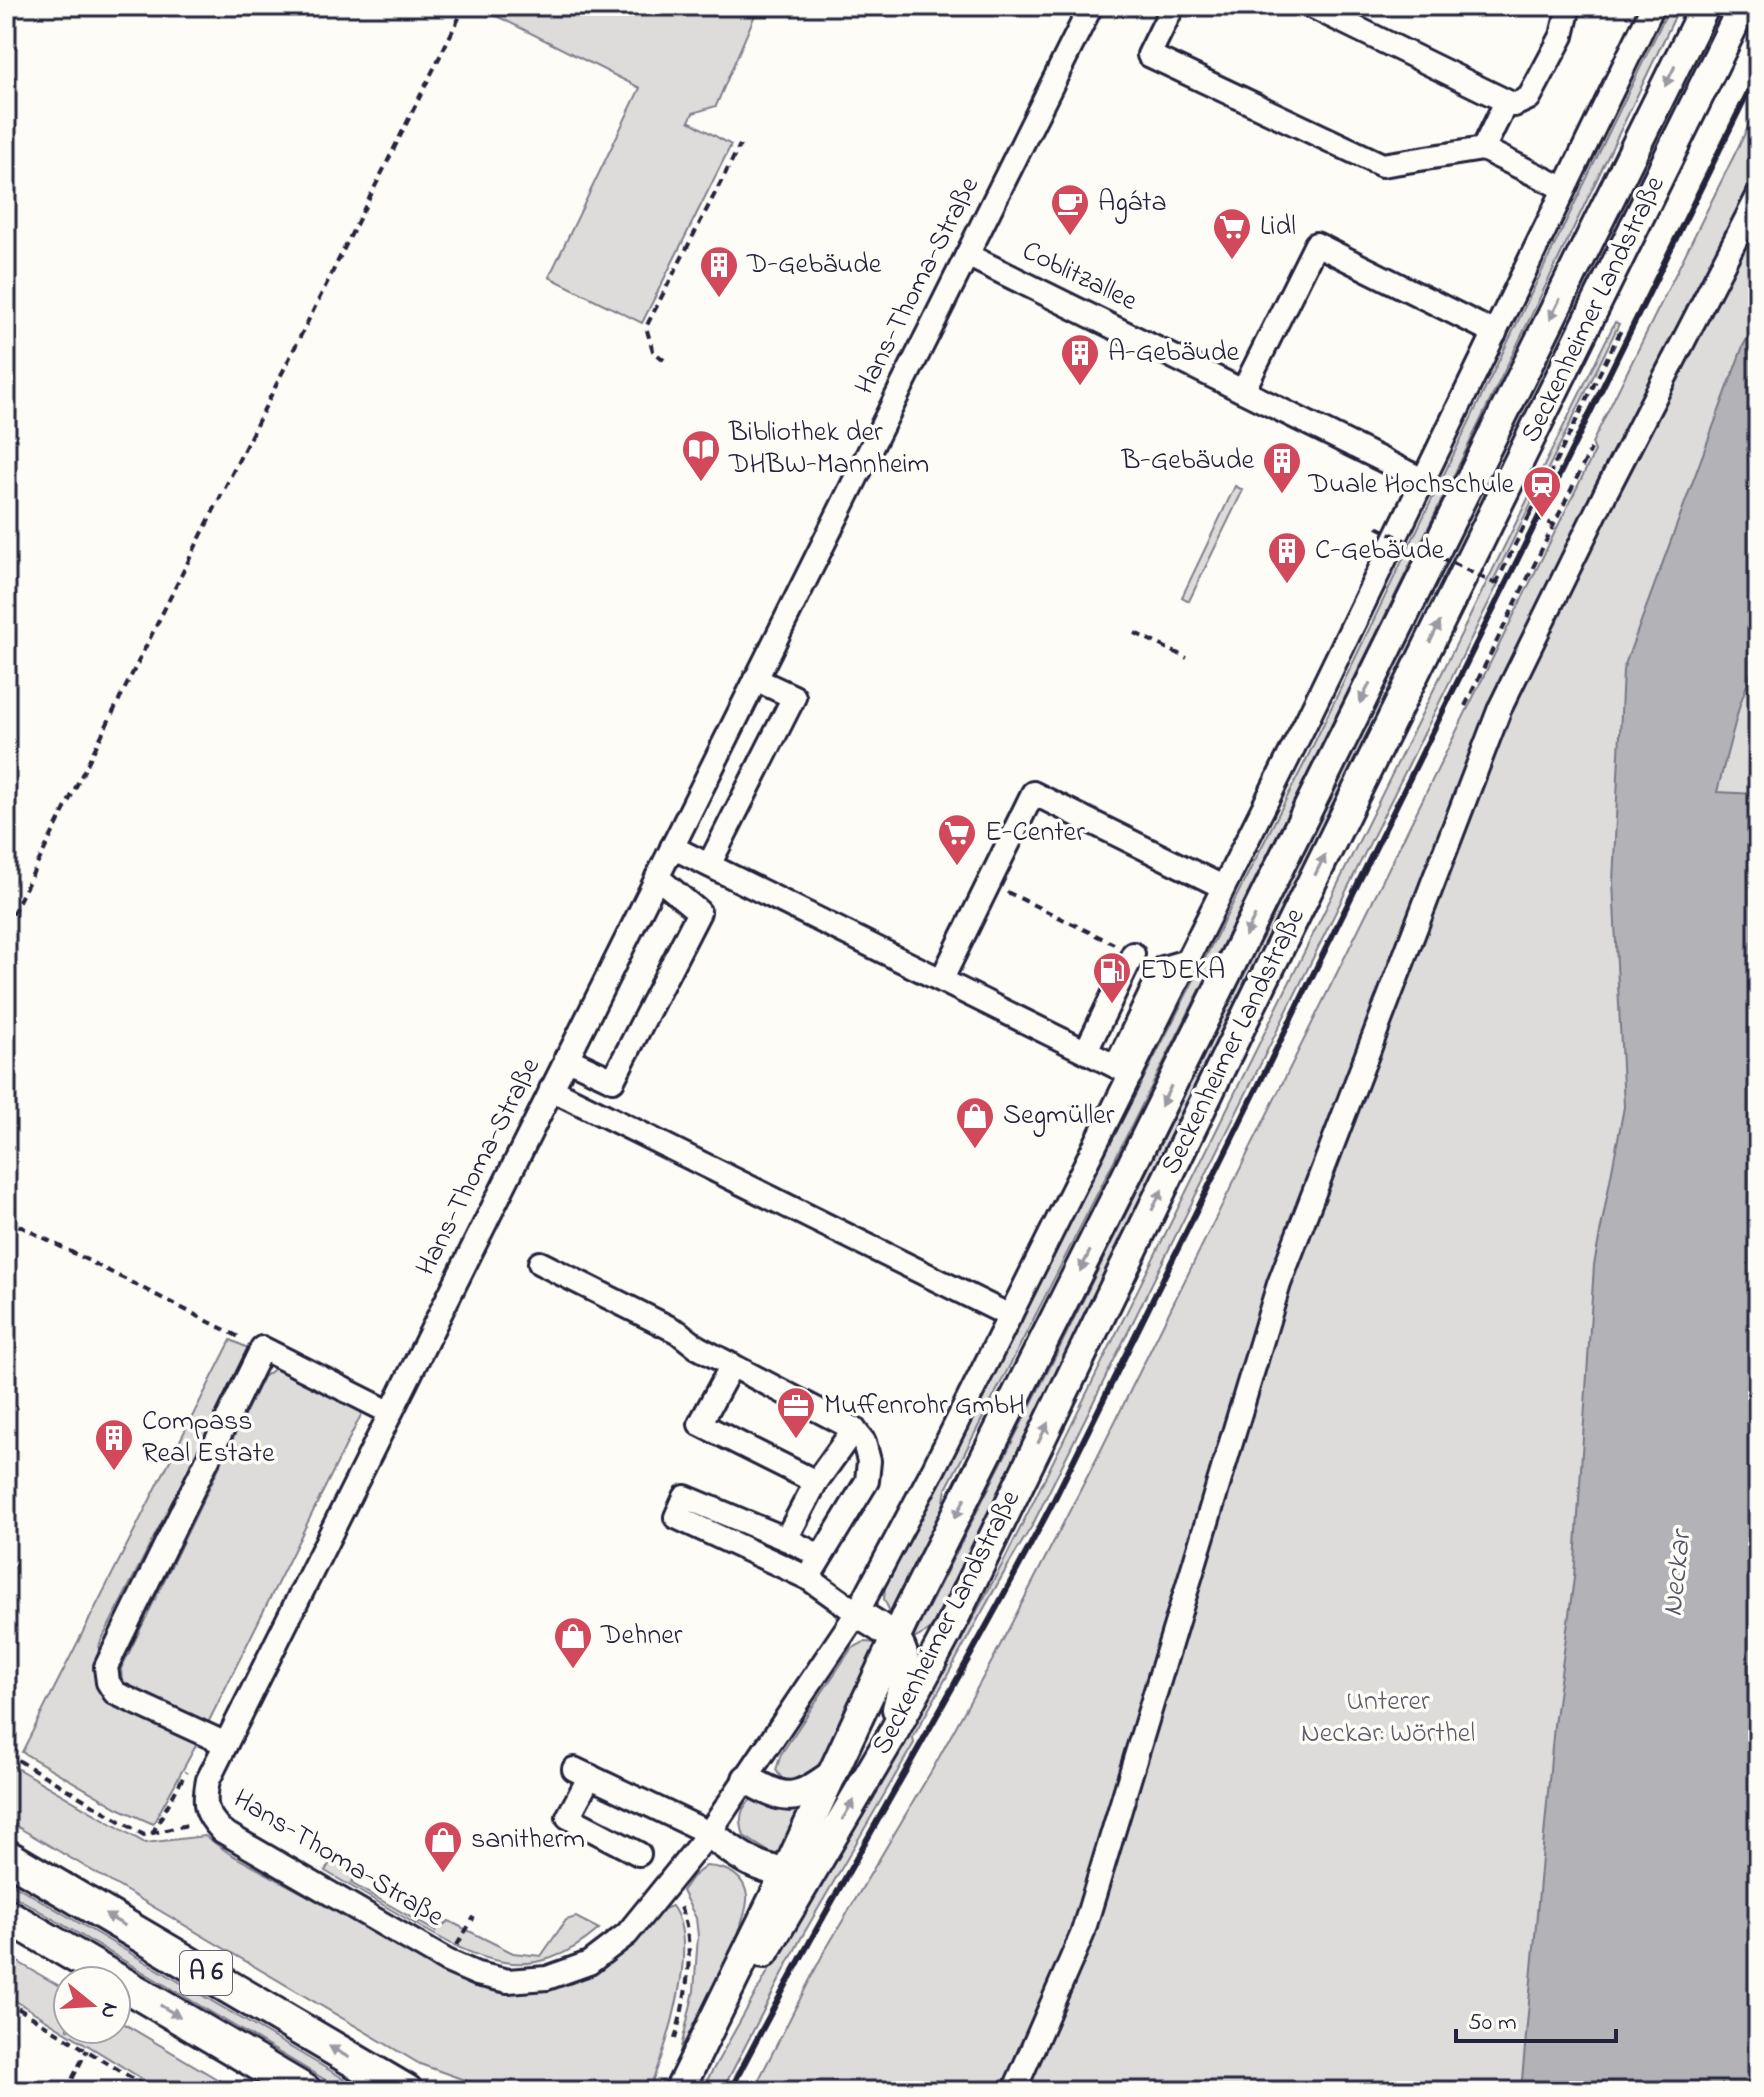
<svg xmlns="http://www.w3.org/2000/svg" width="1764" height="2097" font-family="'Indie Flower',sans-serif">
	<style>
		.green { fill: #dddcdb; stroke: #807f8b; stroke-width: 2 }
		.water { fill: #b2b2b7; stroke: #787885; stroke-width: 2 }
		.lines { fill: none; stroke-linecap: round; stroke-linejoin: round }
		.minor-casing { stroke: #22223b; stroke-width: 28 }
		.major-casing { stroke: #22223b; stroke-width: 34 }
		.highway-casing { stroke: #22223b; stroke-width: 38 }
		.path { stroke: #22223b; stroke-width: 4; stroke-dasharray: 8 6; stroke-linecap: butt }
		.minor { stroke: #fdfcf7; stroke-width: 22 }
		.major { stroke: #fdfcf7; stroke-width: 28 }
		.highway { stroke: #fdfcf7; stroke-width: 32 }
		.rail { stroke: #22223b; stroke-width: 6 }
		.path-bridge { stroke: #22223b; stroke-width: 4; stroke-dasharray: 8 6; stroke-linecap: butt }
		.oneway { fill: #9a9aa2 }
		.labels { text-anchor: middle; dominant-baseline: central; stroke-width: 7; stroke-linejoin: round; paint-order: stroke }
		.shield { fill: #fdfcf7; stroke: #646373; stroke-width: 2 }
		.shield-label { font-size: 26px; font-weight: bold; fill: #22223b }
		.poi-label { font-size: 28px; fill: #22223b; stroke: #fdfcf7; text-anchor: start }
		.street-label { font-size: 28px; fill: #22223b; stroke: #fdfcf7 }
		.park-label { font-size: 28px; fill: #5a5a6b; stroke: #fdfcf7 }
		.water-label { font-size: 30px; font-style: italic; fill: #545466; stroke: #fdfcf7 }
	</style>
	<rect width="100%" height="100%" fill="#fdfcf7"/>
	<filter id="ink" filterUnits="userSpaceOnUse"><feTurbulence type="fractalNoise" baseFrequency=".0125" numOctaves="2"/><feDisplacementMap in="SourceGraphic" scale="16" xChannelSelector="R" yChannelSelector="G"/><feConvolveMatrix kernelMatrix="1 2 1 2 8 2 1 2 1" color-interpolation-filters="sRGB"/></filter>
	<g filter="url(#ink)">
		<g class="green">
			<polygon points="477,6 758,8 716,106 693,113 689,121 731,145 642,323 549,277 640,88"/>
			<path d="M1670,6h10c-238,498 -480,993 -734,1483l-4,25 -50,102 -8,-17 1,-13 421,-826z"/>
			<polygon points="1721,6 1728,6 1204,1069 987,1520 929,1631 912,1640 1058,1351"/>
			<polygon points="1758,107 1758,2091 753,2091 823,1954 932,1770 992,1661 1098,1456 1595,451 1592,443"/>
			<path d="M1615,322l4,2 -125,255 5,3 -467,944c-43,68 -79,142 -119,211l1,6 -114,197 -78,151h-21l112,-200 120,-199 71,-131z"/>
			<polygon points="1235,486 1243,490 1189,601 1182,597"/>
			<polygon points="231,1340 250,1349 100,1643 97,1660 98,1682 199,1740 153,1824 118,1808 22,1752"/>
			<polygon points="275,1368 289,1370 364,1409 207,1725 134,1690 122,1680 121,1669 263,1377"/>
			<polygon points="864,1642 880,1643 820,1769 795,1787 783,1780 776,1770 781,1754 851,1649"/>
			<path d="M6,1762l139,81 60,-7 25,18 223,120 85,16 27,-6 34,-14 31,-24 31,-36 11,-4c29,39 -6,144 -24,185h-153l-75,-27 -414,-244z"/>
			<path d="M754,1798l61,2 -30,62 -41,-26c-5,-16 -5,-29 10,-38z"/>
			<path d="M332,1859l26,13 -7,11 84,48 14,-10 64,32 28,3 25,-36 10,-3 23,12c-68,59 -120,32 -187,-7 -29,-17 -58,-34 -87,-51z"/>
			<path d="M706,1866c19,1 37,7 41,29 4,27 -56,140 -70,170l17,-74 4,-55 -2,-18 -14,-27 10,-14z"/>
			<polygon points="6,1880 341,2077 365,2091 344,2091 6,1891"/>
			<polygon points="6,1955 68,1991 68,2029 116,2029 116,2019 237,2091 162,2091 6,1995"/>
		</g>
		<polygon class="water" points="1758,319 1758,654 1740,704 1717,792 1757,794 1758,791 1758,1968 1755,2091 1521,2091 1554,1725 1574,1578 1594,1265 1624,1107 1613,882 1623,670 1743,346"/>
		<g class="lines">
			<g class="minor-casing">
				<g id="minor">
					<path d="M1091,6l-883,1774c-5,25 -3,33 14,51l225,130 30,13 31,7 39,-3 42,-15 38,-29 82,-101 148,-220 77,-145 374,-750 345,-712"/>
					<polyline points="1173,6 1149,55 1382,165 1483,149 1563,188"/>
					<polyline points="1311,6 1514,105 1529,98 1562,36 1569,6"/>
					<polyline points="1483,149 1506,102"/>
					<polyline points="967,255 1423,480"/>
					<polyline points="1243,391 1316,244 1495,333"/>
					<polyline points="672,847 1131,1074"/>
					<polyline points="709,865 794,697 755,679"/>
					<polyline points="942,979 1033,793 1223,887"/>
					<polyline points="1086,1051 1133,954"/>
					<polyline points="566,1058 613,1080 699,912 657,877"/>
					<polyline points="1116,1066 1163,968 1187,961"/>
					<polyline points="551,1089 1010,1316"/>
					<polyline points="540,1263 678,1332 697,1347 854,1429 864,1442 869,1461 867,1481 808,1578"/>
					<polyline points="732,1365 700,1424 816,1482"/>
					<polyline points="786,1539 685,1497 676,1517 808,1578 857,1613"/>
					<polyline points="820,1556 786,1539 816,1482 854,1429"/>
					<polyline points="226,1744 115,1693 108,1682 106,1667 262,1348 389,1412"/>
					<polyline points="574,1769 709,1833"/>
					<polyline points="590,1776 568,1817 639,1854"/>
					<polyline points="1014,2091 1082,1935 1279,1284 1500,708 1606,492 1758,196"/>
				</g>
			</g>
			<g class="major-casing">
				<g id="major">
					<path d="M857,1613c12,8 29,16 38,27 17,18 7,48 2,69"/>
					<path d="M747,1779c39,23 48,23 85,-4"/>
					<path d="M709,1833c36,28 49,37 95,43"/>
					<polyline points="764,1953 891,1737 947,1633 1242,1024 1743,6"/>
					<polyline points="679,2091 793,1858 909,1609 1119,1191 1705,6"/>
				</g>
			</g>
			<g class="highway-casing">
				<g id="highway">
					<polyline points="6,1856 406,2091"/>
					<polyline points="6,1915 305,2091"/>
				</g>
			</g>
			<g class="path">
				<polyline points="6,15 11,6"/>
				<polyline points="664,360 653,351 646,327 740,145"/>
				<polyline points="1530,514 1623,326"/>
				<polyline points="1496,584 1530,514 1554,525"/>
				<polyline points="1135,633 1187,658"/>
				<polyline points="1465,706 1591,449"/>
				<polyline points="1007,892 1114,944"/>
				<polyline points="6,927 465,6"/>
				<polyline points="6,1219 243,1339"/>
				<polyline points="6,1753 144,1835 192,1824"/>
				<polyline points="152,1834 186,1772"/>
				<polyline points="457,1945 474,1917"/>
				<polyline points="6,2001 153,2091"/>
				<path d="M675,2039c11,-42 23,-97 3,-136"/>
				<polyline points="66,2091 87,2050"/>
			</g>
			<use href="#minor" class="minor"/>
			<use href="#major" class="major"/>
			<use href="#highway" class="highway"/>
			<path class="rail" d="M730,2091c102,-199 220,-390 323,-589l705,-1430"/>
			<polyline class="path-bridge" points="1377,527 1496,584"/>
		</g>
		<defs><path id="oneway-solid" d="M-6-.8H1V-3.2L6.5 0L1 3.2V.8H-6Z" transform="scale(2)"/></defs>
		<g class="oneway">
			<use href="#oneway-solid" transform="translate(1670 76) rotate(116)"/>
			<use href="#oneway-solid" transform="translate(1555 309) rotate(116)"/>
			<use href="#oneway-solid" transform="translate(1435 632) rotate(-64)"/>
			<use href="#oneway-solid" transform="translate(1365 693) rotate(116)"/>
			<use href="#oneway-solid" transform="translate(1320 865) rotate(-64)"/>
			<use href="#oneway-solid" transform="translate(1250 926) rotate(116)"/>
			<use href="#oneway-solid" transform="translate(1166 1096) rotate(116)"/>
			<use href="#oneway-solid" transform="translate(1157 1200) rotate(-64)"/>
			<use href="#oneway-solid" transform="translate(1085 1261) rotate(116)"/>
			<use href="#oneway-solid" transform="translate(1043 1433) rotate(-64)"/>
			<use href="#oneway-solid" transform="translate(960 1508) rotate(117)"/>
			<use href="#oneway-solid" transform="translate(848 1810) rotate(-59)"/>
			<use href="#oneway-solid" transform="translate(115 1920) rotate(-150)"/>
			<use href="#oneway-solid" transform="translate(170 2011) rotate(31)"/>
			<use href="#oneway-solid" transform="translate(339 2052) rotate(-150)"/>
		</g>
	</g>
	<defs>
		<g id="cafe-pin" transform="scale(2)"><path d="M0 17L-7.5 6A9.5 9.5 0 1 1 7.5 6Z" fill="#d1495b" stroke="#fdfcf7"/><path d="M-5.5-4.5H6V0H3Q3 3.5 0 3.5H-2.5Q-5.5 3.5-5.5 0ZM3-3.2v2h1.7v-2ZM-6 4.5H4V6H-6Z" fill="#fff"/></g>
		<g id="supermarket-pin" transform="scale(2)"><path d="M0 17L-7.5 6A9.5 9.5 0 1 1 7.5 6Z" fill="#d1495b" stroke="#fdfcf7"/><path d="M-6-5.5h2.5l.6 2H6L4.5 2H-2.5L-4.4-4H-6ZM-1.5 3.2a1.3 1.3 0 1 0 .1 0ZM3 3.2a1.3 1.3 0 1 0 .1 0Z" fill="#fff"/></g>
		<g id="building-pin" transform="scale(2)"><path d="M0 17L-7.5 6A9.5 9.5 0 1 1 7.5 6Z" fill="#d1495b" stroke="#fdfcf7"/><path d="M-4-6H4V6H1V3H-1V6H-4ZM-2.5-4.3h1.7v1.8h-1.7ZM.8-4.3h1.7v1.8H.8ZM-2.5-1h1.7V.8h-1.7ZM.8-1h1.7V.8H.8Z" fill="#fff"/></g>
		<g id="library-pin" transform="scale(2)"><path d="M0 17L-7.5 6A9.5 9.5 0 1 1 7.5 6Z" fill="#d1495b" stroke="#fdfcf7"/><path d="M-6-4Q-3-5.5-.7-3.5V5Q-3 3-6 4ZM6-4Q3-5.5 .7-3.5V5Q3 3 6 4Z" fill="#fff"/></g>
		<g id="station-pin" transform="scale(2)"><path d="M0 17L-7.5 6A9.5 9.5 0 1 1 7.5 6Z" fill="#d1495b" stroke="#fdfcf7"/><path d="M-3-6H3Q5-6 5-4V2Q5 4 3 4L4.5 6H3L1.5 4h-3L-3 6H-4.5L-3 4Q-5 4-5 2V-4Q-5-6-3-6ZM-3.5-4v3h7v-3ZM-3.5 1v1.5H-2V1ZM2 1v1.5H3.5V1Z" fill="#fff"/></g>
		<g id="fuel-pin" transform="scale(2)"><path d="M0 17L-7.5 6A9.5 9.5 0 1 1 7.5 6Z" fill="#d1495b" stroke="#fdfcf7"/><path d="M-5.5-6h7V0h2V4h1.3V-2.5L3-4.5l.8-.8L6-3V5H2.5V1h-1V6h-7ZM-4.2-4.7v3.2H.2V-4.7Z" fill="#fff"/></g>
		<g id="shop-pin" transform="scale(2)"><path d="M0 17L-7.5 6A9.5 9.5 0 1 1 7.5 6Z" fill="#d1495b" stroke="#fdfcf7"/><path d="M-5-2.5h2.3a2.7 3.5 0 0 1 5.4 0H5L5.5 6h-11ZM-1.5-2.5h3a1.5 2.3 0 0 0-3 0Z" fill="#fff"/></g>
		<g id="office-pin" transform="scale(2)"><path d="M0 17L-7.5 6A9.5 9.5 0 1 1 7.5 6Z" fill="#d1495b" stroke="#fdfcf7"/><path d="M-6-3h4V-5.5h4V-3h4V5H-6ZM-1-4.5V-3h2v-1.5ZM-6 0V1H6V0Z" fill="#fff"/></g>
	</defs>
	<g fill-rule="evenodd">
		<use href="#cafe-pin" x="1070" y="203"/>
		<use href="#supermarket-pin" x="1232" y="227"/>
		<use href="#building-pin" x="719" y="265"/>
		<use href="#building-pin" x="1080" y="353"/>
		<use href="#library-pin" x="701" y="449"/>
		<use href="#building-pin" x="1282" y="461"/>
		<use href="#station-pin" x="1542" y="485"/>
		<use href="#building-pin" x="1287" y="551"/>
		<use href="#supermarket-pin" x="957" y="833"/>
		<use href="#fuel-pin" x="1112" y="971"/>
		<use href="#shop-pin" x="975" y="1116"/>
		<use href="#office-pin" x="796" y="1406"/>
		<use href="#building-pin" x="114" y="1438"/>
		<use href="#shop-pin" x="573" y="1636"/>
		<use href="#shop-pin" x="443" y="1840"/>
	</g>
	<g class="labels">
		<rect class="shield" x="180" y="1951" width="52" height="44" rx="6"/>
		<g class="shield-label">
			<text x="206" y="1973">A 6</text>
		</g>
		<g class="poi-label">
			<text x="1098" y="203">Agáta</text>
			<text x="1260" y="227">Lidl</text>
			<text x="747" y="265">D-Gebäude</text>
			<text x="1108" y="353">A-Gebäude</text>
			<text x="729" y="433">Bibliothek der<tspan x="729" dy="32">DHBW-Mannheim</tspan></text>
			<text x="1254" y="461" text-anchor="end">B-Gebäude</text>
			<text x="1514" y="485" text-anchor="end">Duale Hochschule</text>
			<text x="1315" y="551">C-Gebäude</text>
			<text x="985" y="833">E-Center</text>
			<text x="1140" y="971">EDEKA</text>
			<text x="1003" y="1116">Segmüller</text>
			<text x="824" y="1406">Muffenrohr GmbH</text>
			<text x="142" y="1422">Compass<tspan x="142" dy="32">Real Estate</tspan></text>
			<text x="601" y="1636">Dehner</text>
			<text x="471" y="1840">sanitherm</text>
		</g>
		<g class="street-label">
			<text transform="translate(1079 277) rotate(26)">Coblitzallee</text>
			<text transform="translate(918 286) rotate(-63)">Hans-Thoma-Straße</text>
			<text transform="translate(1594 310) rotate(-64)">Seckenheimer Landstraße</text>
			<text transform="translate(1234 1042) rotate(-64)">Seckenheimer Landstraße</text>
			<text transform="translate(479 1167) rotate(-63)">Hans-Thoma-Straße</text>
			<text transform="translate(947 1623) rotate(-63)">Seckenheimer Landstraße</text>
			<text transform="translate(338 1859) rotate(31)">Hans-Thoma-Straße</text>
		</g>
		<g class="park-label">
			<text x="1388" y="1702">Unterer<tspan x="1388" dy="32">Neckar: Wörthel</tspan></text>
		</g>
		<g class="water-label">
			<text transform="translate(1678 1574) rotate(-84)">Neckar</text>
		</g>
	</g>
	<rect width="1764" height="2097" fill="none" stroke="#fdfcf7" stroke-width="32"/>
	<rect x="16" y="16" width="1732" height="2065" fill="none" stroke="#22223b" stroke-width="3" filter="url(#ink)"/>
	<g transform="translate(92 2005) rotate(108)"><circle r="38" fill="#fdfcf7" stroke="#a5a5ac" stroke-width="2"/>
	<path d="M0-6L14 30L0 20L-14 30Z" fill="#d1495b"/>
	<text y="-12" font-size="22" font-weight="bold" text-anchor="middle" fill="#22223b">N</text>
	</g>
	<path d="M1456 2029v12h160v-12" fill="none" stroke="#22223b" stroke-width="4"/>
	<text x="1468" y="2029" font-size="24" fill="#22223b" stroke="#fdfcf7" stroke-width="6" paint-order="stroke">50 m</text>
</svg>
